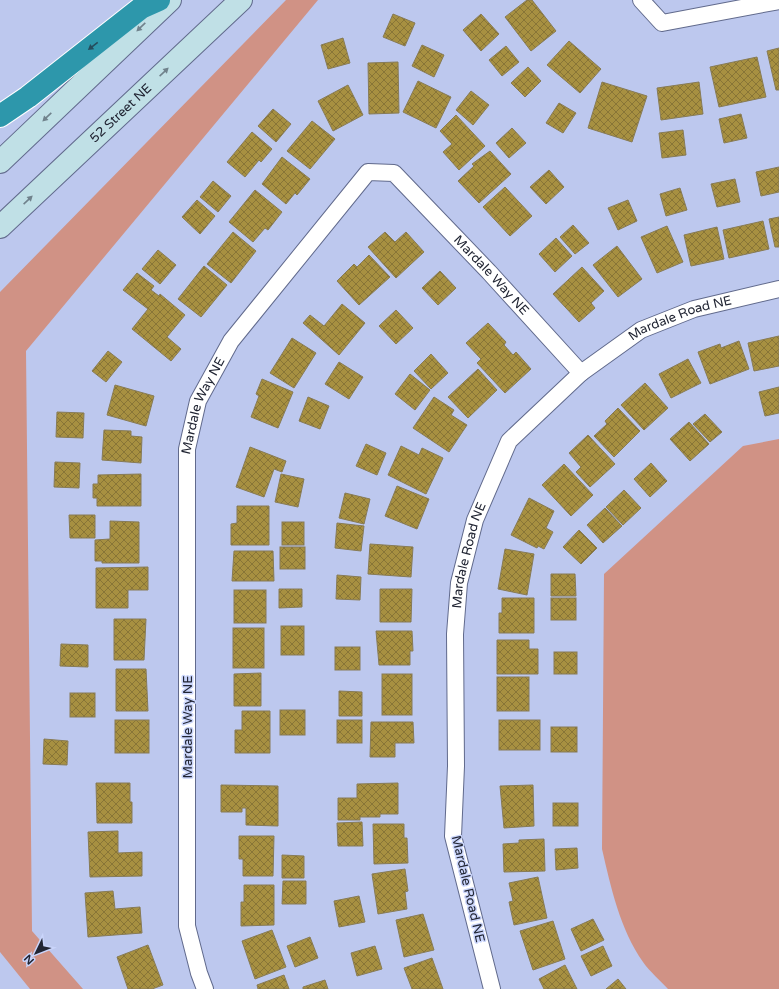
<svg xmlns="http://www.w3.org/2000/svg" width="779" height="989" font-family="'Varela Round',sans-serif">
	<style>
		.park { fill: #d09285 }
		.building { fill: url(#building-cross-hatch); stroke: #877b56 }
		.lines { fill: none; stroke-linecap: round; stroke-linejoin: round }
		.street-casing { stroke: #616a8c; stroke-width: 18 }
		.secondary-casing { stroke: #616a8c; stroke-width: 24 }
		.highway-casing { stroke: #fff; stroke-width: 24 }
		.street { stroke: #fff; stroke-width: 16 }
		.secondary { stroke: #c0e0e6; stroke-width: 22 }
		.highway { stroke: #2d97ab; stroke-width: 22 }
		.oneway { fill: #70828c }
		.oneway2 { fill: #254d5d }
		.labels { text-anchor: middle; dominant-baseline: central; stroke-width: 3; stroke-linejoin: round; paint-order: stroke }
		.street-label { font-size: 13px; fill: #212533; stroke: #cad5fb }
	</style>
	<defs>
		<pattern id="building-cross-hatch" width="8" height="8" patternUnits="userSpaceOnUse"><rect width="8" height="8" fill="#a79041"/><path d="M0 0l8 8M0 8l8-8" fill="none" stroke="#887537"/></pattern>
	</defs>
	<rect width="100%" height="100%" fill="#bdc8ee"/>
	<g class="park">
		<polygon points="286,0 318,0 26,351 32,931 83,989 30,989 0,952 0,292"/>
		<path d="M779,439v550h-111c-8,-9 -18,-17 -25,-27 -23,-33 -32,-74 -41,-113l2,-275 139,-128z"/>
	</g>
	<g class="building">
		<polygon points="527,0 532,0 556,31 531,51 505,17"/>
		<polygon points="393,14 415,23 405,46 383,37"/>
		<polygon points="481,14 499,34 481,51 463,30"/>
		<polygon points="343,38 350,63 328,69 321,45"/>
		<polygon points="569,41 601,69 580,93 547,65"/>
		<polygon points="422,45 444,55 434,77 412,66"/>
		<polygon points="506,46 519,62 502,76 489,60"/>
		<polygon points="779,48 779,90 776,90 767,51"/>
		<polygon points="757,57 766,97 719,107 710,67"/>
		<polygon points="398,62 399,113 369,114 368,63"/>
		<polygon points="528,67 541,81 525,97 511,83"/>
		<polygon points="418,81 451,97 436,128 403,112"/>
		<polygon points="602,82 647,96 632,142 588,128"/>
		<polygon points="699,82 703,114 661,120 657,88"/>
		<polygon points="348,85 363,115 333,131 318,101"/>
		<polygon points="471,91 489,105 473,125 456,110"/>
		<polygon points="559,103 576,113 563,133 546,123"/>
		<polygon points="273,109 291,124 276,142 258,126"/>
		<polygon points="741,114 747,138 724,143 719,119"/>
		<polygon points="456,115 485,146 459,170 443,152 452,144 440,131"/>
		<polygon points="312,121 335,139 310,169 287,151"/>
		<polygon points="512,128 526,143 509,158 496,143"/>
		<polygon points="683,130 686,155 662,158 659,133"/>
		<polygon points="252,132 272,149 261,162 259,160 245,177 227,162"/>
		<polygon points="490,151 511,174 479,203 458,181 474,166 472,164"/>
		<polygon points="282,157 310,179 297,195 295,193 286,204 262,184"/>
		<polygon points="779,167 779,192 761,196 756,172"/>
		<polygon points="549,170 564,187 546,204 530,187"/>
		<polygon points="735,179 740,202 717,207 711,184"/>
		<polygon points="213,181 231,196 218,212 200,197"/>
		<polygon points="505,187 532,216 510,236 483,207"/>
		<polygon points="680,188 687,210 666,216 660,194"/>
		<polygon points="255,190 282,212 268,230 265,228 253,242 229,222"/>
		<polygon points="197,200 215,216 200,234 182,217"/>
		<polygon points="628,200 637,221 618,230 608,208"/>
		<polygon points="779,217 779,247 775,247 769,219"/>
		<polygon points="763,221 769,249 729,258 723,230"/>
		<polygon points="573,225 589,243 575,254 560,237"/>
		<polygon points="667,226 683,262 657,273 641,237"/>
		<polygon points="717,227 724,259 691,266 684,235"/>
		<polygon points="233,232 256,251 231,283 207,264"/>
		<polygon points="385,232 395,242 406,232 424,252 396,278 368,247"/>
		<polygon points="556,238 572,256 555,272 539,254"/>
		<polygon points="617,246 642,279 618,297 593,265"/>
		<polygon points="158,250 176,265 160,284 142,269"/>
		<polygon points="369,255 390,277 359,305 337,281 354,264 357,267"/>
		<polygon points="204,266 227,285 201,317 178,299"/>
		<polygon points="582,267 604,291 591,303 595,308 579,322 553,294"/>
		<polygon points="440,271 456,288 438,305 422,288"/>
		<polygon points="137,273 154,286 151,290 159,296 160,294 185,315 167,337 181,349 171,361 132,329 148,309 123,290"/>
		<polygon points="342,304 365,323 339,355 303,323 310,315 324,326"/>
		<polygon points="396,310 413,328 396,344 379,326"/>
		<polygon points="488,323 506,342 504,345 513,355 516,352 531,369 505,393 477,363 481,359 466,343"/>
		<polygon points="779,336 779,366 754,371 748,343"/>
		<polygon points="292,338 316,353 294,388 270,373"/>
		<polygon points="739,341 749,369 710,384 698,352 720,344 721,348"/>
		<polygon points="108,351 122,362 106,382 92,371"/>
		<polygon points="431,354 448,373 431,389 414,371"/>
		<polygon points="688,359 701,383 671,398 659,374"/>
		<polygon points="339,362 363,377 349,399 325,384"/>
		<polygon points="478,369 497,390 468,418 448,397"/>
		<polygon points="410,374 430,390 415,410 395,394"/>
		<polygon points="262,379 293,392 278,428 251,417 259,396 256,394"/>
		<polygon points="645,383 668,408 644,430 621,405"/>
		<polygon points="115,385 154,396 146,426 107,415"/>
		<polygon points="779,387 779,413 765,416 759,392"/>
		<polygon points="308,397 329,406 320,429 299,421"/>
		<polygon points="434,397 454,410 451,415 467,425 449,452 413,428"/>
		<polygon points="618,408 640,431 614,457 594,436 607,424 605,421"/>
		<polygon points="57,412 84,413 83,438 56,437"/>
		<polygon points="705,414 722,432 710,442 693,424"/>
		<polygon points="689,422 709,444 690,461 670,439"/>
		<polygon points="104,430 131,431 131,436 142,437 141,463 102,460"/>
		<polygon points="588,435 615,464 590,487 576,472 581,467 569,453"/>
		<polygon points="366,444 386,453 377,475 356,466"/>
		<polygon points="401,446 419,455 422,448 443,458 426,494 388,475"/>
		<polygon points="250,447 286,461 282,472 274,469 264,497 236,487"/>
		<polygon points="55,462 80,463 79,488 54,487"/>
		<polygon points="651,463 667,481 650,497 634,479"/>
		<polygon points="564,464 593,495 571,516 542,485"/>
		<polygon points="141,474 141,506 97,506 97,498 93,498 93,484 98,484 98,475"/>
		<polygon points="281,474 304,479 298,507 275,502"/>
		<polygon points="397,486 429,499 417,529 385,516"/>
		<polygon points="624,490 641,508 623,525 606,507"/>
		<polygon points="345,493 370,499 364,524 339,518"/>
		<polygon points="529,498 554,511 546,528 553,532 544,549 538,546 537,548 511,535"/>
		<polygon points="237,506 269,506 269,545 231,545 231,524 237,523"/>
		<polygon points="605,508 622,526 603,543 587,525"/>
		<polygon points="69,515 95,515 95,538 70,538"/>
		<polygon points="110,521 139,522 139,563 102,563 102,561 95,561 95,540 110,539"/>
		<rect x="282" y="522" width="22" height="23"/>
		<polygon points="337,523 364,526 361,551 335,548"/>
		<polygon points="579,530 597,548 581,564 563,547"/>
		<polygon points="370,544 413,547 411,577 368,574"/>
		<rect x="280" y="547" width="25" height="22"/>
		<polygon points="505,549 534,554 527,595 498,589"/>
		<polygon points="234,551 273,551 274,581 232,581"/>
		<polygon points="148,567 148,590 128,590 128,608 96,608 96,568"/>
		<polygon points="551,574 575,574 576,596 551,596"/>
		<polygon points="337,575 361,577 360,600 336,599"/>
		<polygon points="279,589 302,589 302,607 279,608"/>
		<polygon points="380,589 412,589 411,622 380,622"/>
		<rect x="234" y="590" width="32" height="33"/>
		<polygon points="502,598 534,598 534,633 499,633 499,613 502,613"/>
		<rect x="551" y="598" width="25" height="22"/>
		<polygon points="114,619 146,619 144,660 114,660"/>
		<rect x="281" y="626" width="23" height="29"/>
		<rect x="233" y="628" width="31" height="40"/>
		<polygon points="376,631 412,631 413,651 410,651 410,665 379,665"/>
		<polygon points="497,640 529,640 529,649 538,649 538,674 497,674"/>
		<polygon points="61,644 88,645 88,667 60,666"/>
		<rect x="335" y="647" width="25" height="23"/>
		<rect x="554" y="652" width="23" height="22"/>
		<polygon points="116,669 146,669 148,711 116,711"/>
		<polygon points="261,673 261,706 234,706 234,674"/>
		<rect x="382" y="674" width="30" height="41"/>
		<rect x="497" y="677" width="32" height="34"/>
		<polygon points="339,691 362,692 362,716 339,716"/>
		<rect x="70" y="693" width="25" height="24"/>
		<rect x="280" y="710" width="25" height="25"/>
		<polygon points="242,711 270,711 270,753 235,753 235,730 242,730"/>
		<rect x="115" y="720" width="34" height="33"/>
		<rect x="337" y="720" width="25" height="23"/>
		<rect x="499" y="720" width="41" height="30"/>
		<polygon points="371,722 413,722 414,743 395,743 395,757 370,757"/>
		<rect x="551" y="727" width="26" height="25"/>
		<polygon points="44,739 68,741 67,765 43,764"/>
		<polygon points="96,783 130,783 130,802 132,802 132,823 97,823"/>
		<polygon points="398,783 398,814 380,814 380,817 360,817 360,820 338,820 338,798 357,798 357,784"/>
		<polygon points="221,785 278,786 278,826 246,825 246,808 242,808 242,812 221,812"/>
		<polygon points="533,785 534,826 504,828 500,786"/>
		<rect x="553" y="803" width="25" height="23"/>
		<polygon points="362,822 363,846 338,846 337,823"/>
		<polygon points="373,824 404,824 404,838 407,838 408,863 374,864"/>
		<polygon points="118,831 118,853 142,852 142,876 90,877 88,832"/>
		<polygon points="239,836 274,836 273,876 243,876 243,859 239,859"/>
		<polygon points="544,839 545,871 504,872 503,844 519,843 519,840"/>
		<polygon points="577,848 578,868 556,870 555,849"/>
		<polygon points="282,855 304,856 304,878 282,878"/>
		<polygon points="405,869 408,891 405,892 407,909 378,914 372,874"/>
		<polygon points="538,877 547,918 514,925 509,902 513,901 509,883"/>
		<polygon points="283,881 306,881 306,904 282,904"/>
		<polygon points="244,885 274,885 274,925 241,926 241,902 244,902"/>
		<polygon points="113,891 115,909 140,907 142,933 88,937 85,893"/>
		<polygon points="359,896 365,922 339,927 334,901"/>
		<polygon points="423,914 434,950 404,957 396,920"/>
		<polygon points="593,919 604,940 581,951 571,929"/>
		<polygon points="553,921 565,959 533,970 520,931"/>
		<polygon points="272,930 286,967 255,979 242,941"/>
		<polygon points="310,937 318,958 295,967 287,946"/>
		<polygon points="148,945 163,985 152,989 128,989 117,957"/>
		<polygon points="375,946 382,969 357,976 351,953"/>
		<polygon points="603,946 612,966 591,976 581,956"/>
		<polygon points="432,958 443,989 412,989 404,968"/>
		<polygon points="565,965 577,989 544,989 539,979"/>
		<polygon points="284,975 289,989 258,989 257,985"/>
		<polygon points="618,979 626,989 606,989"/>
		<polygon points="325,980 328,989 303,989 303,987"/>
	</g>
	<g class="lines">
		<g class="street-casing">
			<g id="street">
				<polyline points="641,0 662,23 779,1"/>
				<path id="s1" d="M205,989l-6,-16 -12,-47v-477l11,-48 33,-60 137,-169 26,1 95,99 92,101"/>
				<path id="s2" d="M492,989l-39,-153 3,-70 -1,-132 4,-51 16,-63 34,-79 72,-68 60,-43 53,-21 85,-20"/>
			</g>
		</g>
		<g class="secondary-casing">
			<g id="secondary">
				<polyline points="0,162 170,0"/>
				<path id="s3" d="M0,227l241,-227"/>
			</g>
		</g>
		<g class="highway-casing">
			<polyline id="highway" points="0,116 28,97 141,8 159,0"/>
		</g>
		<use href="#street" class="street"/>
		<use href="#secondary" class="secondary"/>
		<use href="#highway" class="highway"/>
	</g>
	<defs><path id="oneway-solid" d="M-6-.8H1V-3.2L6.5 0L1 3.2V.8H-6Z"/></defs>
	<g class="oneway">
		<use href="#oneway-solid" transform="translate(141 27) rotate(136)"/>
		<use href="#oneway-solid" transform="translate(164 72) rotate(-43)"/>
		<use href="#oneway-solid" transform="translate(47 117) rotate(136)"/>
		<use href="#oneway-solid" transform="translate(28 200) rotate(-43)"/>
	</g>
	<use class="oneway2" href="#oneway-solid" transform="translate(93 46) rotate(142)"/>
	<g class="labels">
		<g class="street-label">
			<text stroke="none"><textPath href="#s3" startOffset="166">52 Street NE</textPath></text>
			<text stroke="none"><textPath href="#s1" startOffset="1045">Mardale Way NE</textPath></text>
			<text stroke="none"><textPath href="#s2" startOffset="776">Mardale Road NE</textPath></text>
			<text stroke="none"><textPath href="#s1" startOffset="589">Mardale Way NE</textPath></text>
			<text stroke="none"><textPath href="#s2" startOffset="440">Mardale Road NE</textPath></text>
			<text transform="translate(188 727) rotate(-90)">Mardale Way NE</text>
			<text transform="translate(468 889) rotate(77)">Mardale Road NE</text>
		</g>
	</g>
	<g transform="translate(36 953) rotate(227)" stroke="#cad5fb" stroke-width="3" paint-order="stroke">
	<path d="M0-3L7 15L0 10L-7 15Z" fill="#212533"/>
	<text y="-6" font-size="11" font-weight="bold" text-anchor="middle" fill="#212533">N</text>
	</g>
</svg>
